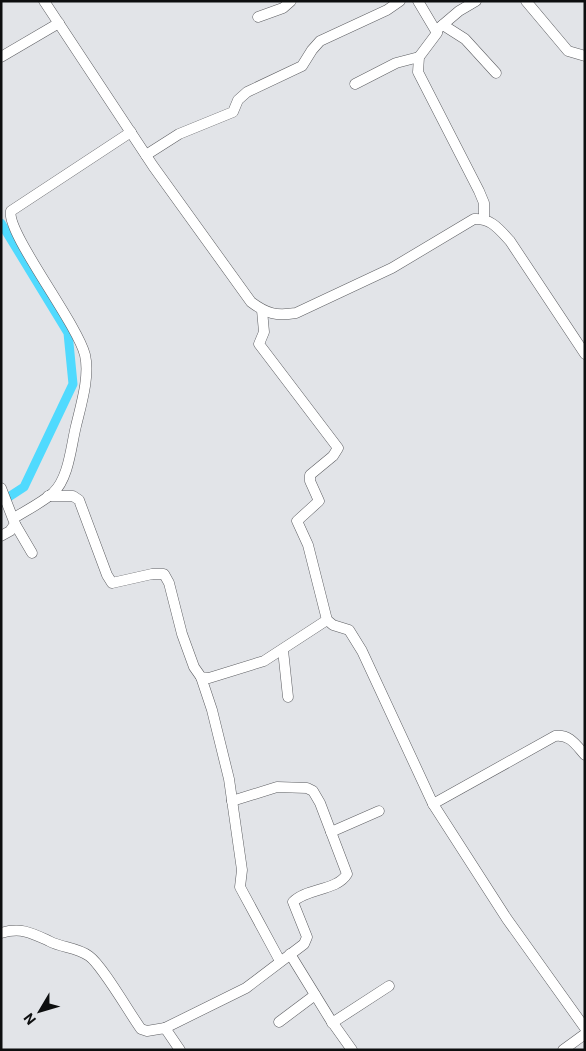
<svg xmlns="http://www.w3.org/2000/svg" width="586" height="1051" font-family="Roboto,sans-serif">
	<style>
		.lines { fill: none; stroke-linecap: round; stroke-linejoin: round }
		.canal { stroke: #50dafe; stroke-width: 9 }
		.street-casing { stroke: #5c5d61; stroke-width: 11 }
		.street { stroke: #fff; stroke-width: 10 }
	</style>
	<rect width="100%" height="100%" fill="#e2e4e8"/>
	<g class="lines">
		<polyline class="canal" points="1,223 68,333 73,384 24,487 1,502"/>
		<g class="street-casing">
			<g id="street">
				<path d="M44,1l109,165 98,136c16,12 25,14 45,11l96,-45 82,-49c17,-1 25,10 36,22l75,113"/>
				<polyline points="418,1 437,33 419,57 418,72 479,191 484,203 484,219"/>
				<polyline points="526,1 568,51 585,56"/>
				<polyline points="258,17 283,8 291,1"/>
				<polyline points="443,25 465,39 496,73"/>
				<polyline points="439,28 459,11 476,1"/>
				<polyline points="1,57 59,23"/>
				<polyline points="355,84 396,63 419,57"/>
				<polyline points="146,155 179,134 233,112 238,100 247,92 302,66 312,50 320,41 387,10 400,1"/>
				<polyline points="262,310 264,332 259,344 338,448 333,456 310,475 310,481 319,501 297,521 308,545 327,620 333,625 349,630 362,651 433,804 507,919 585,1028"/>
				<polyline points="1,488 15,524 10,531 1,536"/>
				<polyline points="48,496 73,496 79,500 107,575 112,583 152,574 164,574 169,583 182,634 194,667 201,677 209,678 264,661 327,620"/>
				<path d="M14,518c13,-8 27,-15 39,-25 16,-15 18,-47 23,-67 5,-21 14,-50 9,-71 -8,-32 -80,-124 -74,-144l120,-79"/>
				<polyline points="15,524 32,553"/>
				<polyline points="283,650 288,697"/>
				<polyline points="201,677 212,710 229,779 242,870 240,887 280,961"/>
				<path d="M433,804l122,-68c15,-2 21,9 30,19"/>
				<polyline points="331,832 379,811"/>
				<path d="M1,933c20,-6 31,0 48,8 13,7 27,6 40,15 13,9 41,58 52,73l6,2 18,-3 15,22"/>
				<polyline points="290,954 330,1019 352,1050"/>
				<polyline points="279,1022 315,995"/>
				<polyline points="332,1023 389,986"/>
				<path d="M165,1028l81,-40 58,-44 3,-7 -14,-35c13,-14 44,-11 54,-28l-27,-71 -7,-12 -6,-3 -30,-1 -45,14"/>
				<polyline points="563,1050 585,1034"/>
			</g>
		</g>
		<use href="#street" class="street"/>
	</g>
	<rect width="586" height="1051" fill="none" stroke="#0d0e0f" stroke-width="5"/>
	<g transform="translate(40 1011) rotate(232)" stroke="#e2e4e8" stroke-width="4" paint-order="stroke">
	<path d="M0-4L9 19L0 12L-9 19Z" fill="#0d0e0f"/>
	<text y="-8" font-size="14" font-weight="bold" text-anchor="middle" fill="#0d0e0f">N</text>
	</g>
</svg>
